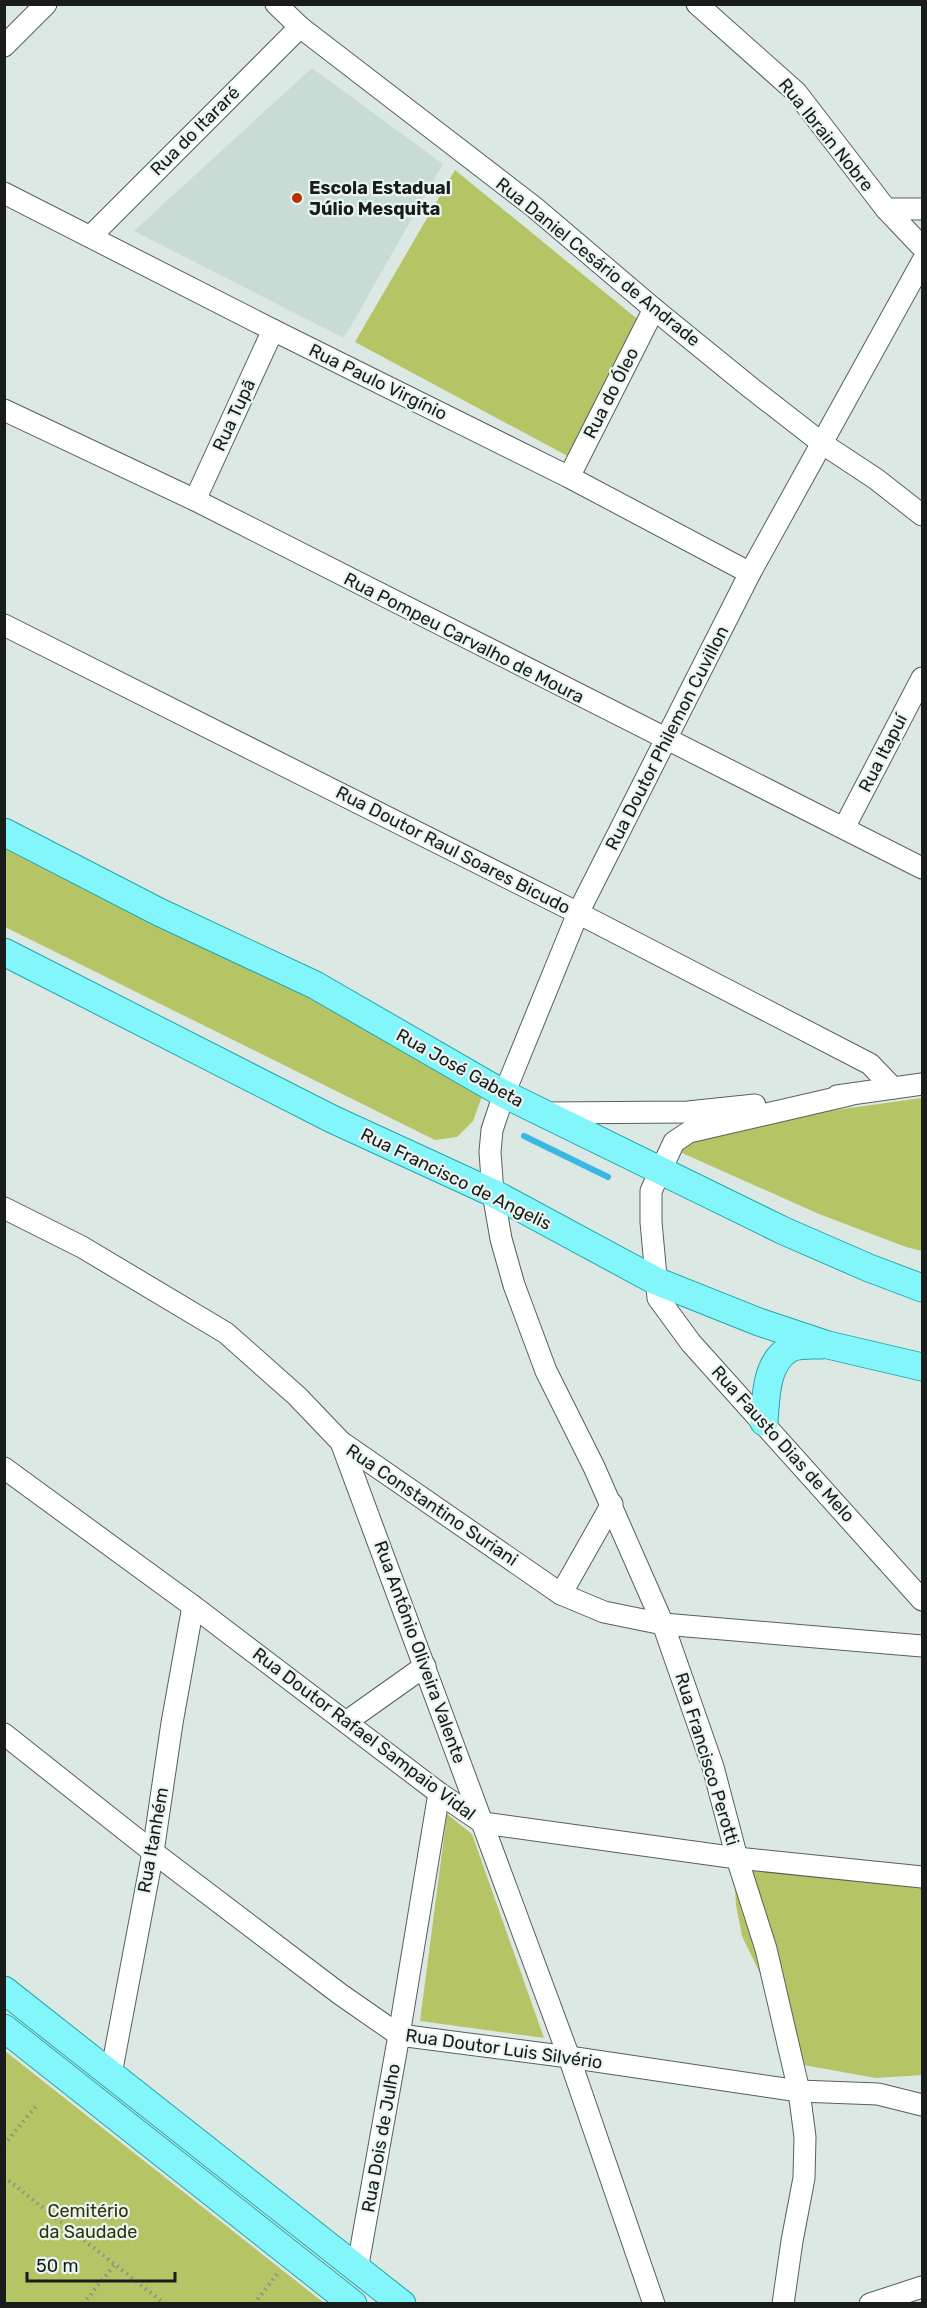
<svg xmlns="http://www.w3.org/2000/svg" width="927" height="2308" font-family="Rubik,sans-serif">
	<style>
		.built { fill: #c8dbd4 }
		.green { fill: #b5c565 }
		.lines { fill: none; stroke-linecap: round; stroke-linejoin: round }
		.stream { stroke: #39b8e5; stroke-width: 6 }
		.minor-casing { stroke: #56605c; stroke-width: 23 }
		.major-casing { stroke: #26a6aa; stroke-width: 29 }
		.path { stroke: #88908d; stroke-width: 4; stroke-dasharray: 1.5 4.5; stroke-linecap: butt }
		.minor { stroke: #fff; stroke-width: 21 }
		.major { stroke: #82f6fa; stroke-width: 27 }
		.poi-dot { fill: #b93004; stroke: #eaf5f1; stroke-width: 2 }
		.labels { text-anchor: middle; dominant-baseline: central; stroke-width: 4.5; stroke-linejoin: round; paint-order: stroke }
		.street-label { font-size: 18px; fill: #181c1a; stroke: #eaf5f1 }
		.poi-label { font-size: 18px; font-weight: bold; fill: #181c1a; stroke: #eaf5f1; text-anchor: start }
		.park-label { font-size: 18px; fill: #2d3308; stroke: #eaf5f1 }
	</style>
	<rect width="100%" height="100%" fill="#dce8e3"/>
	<polygon class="built" points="312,68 443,164 344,338 134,231"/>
	<g class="green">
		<polygon points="455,170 641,322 575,460 355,342"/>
		<polygon points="4,840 477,1075 485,1088 473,1121 457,1137 435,1140 5,927"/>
		<polygon points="922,1098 922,1251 906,1247 819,1214 682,1153 686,1141 712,1127"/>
		<polygon points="447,1814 472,1834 544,2038 420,2021"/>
		<polygon points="792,1854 828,1856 922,1874 922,2075 876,2078 798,2064 768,1990 742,1936 736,1905 734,1873"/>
		<polygon points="4,2051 5,2051 324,2303 5,2303"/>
	</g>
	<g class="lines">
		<polyline class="stream" points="524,1136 608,1177"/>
		<g class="minor-casing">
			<g id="minor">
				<polyline points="276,4 300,27 534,207 654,309 751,388 823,444 876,479 922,515"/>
				<polyline points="697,4 796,92 886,209 922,247"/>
				<polyline points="4,46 46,4"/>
				<polyline points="4,193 273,330 569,477 750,573"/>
				<polyline points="886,209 922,209"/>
				<polyline points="91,236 300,27"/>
				<polyline points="4,410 195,500 922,868"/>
				<polyline points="569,477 654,309"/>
				<polyline points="195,500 273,330"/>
				<polyline points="4,625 578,913 870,1064 893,1088"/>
				<polyline points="844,828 922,678"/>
				<polyline points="849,1095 689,1132 674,1142 651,1191 651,1222 658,1298 691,1343 922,1600"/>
				<polyline points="837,1096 922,1084"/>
				<polyline points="546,1113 688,1112 755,1105"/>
				<polyline points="4,1208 82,1247 226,1333 297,1396 341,1442 561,1594 604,1612 663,1624 922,1646"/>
				<polyline points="341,1442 569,2057 654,2304"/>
				<polyline points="4,1468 193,1606 439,1793 483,1823 737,1858 922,1877"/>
				<polyline points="561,1594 612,1504"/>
				<polyline points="346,1722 425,1666"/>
				<polyline points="4,1734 153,1852 340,1994 399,2035 569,2057 799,2091 878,2094 922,2105"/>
				<polyline points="111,2074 153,1852 172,1723 193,1606"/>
				<polyline points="357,2270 399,2035 439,1793"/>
				<polyline points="783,2304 792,2241 804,2178 805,2137 799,2091 766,1949 737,1858 713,1767 663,1624 594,1467 546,1371 514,1285 501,1239 493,1193 490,1152 492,1130 504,1094 578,913 750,573 922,262"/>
				<polyline points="870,2304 922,2287"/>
			</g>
		</g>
		<g class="major-casing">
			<g id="major">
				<polyline points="4,832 159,912 315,985 504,1094 784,1231 869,1268 922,1288"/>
				<polyline points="4,952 332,1119 493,1193 656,1281 759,1322 828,1345 922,1367"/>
				<path d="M764,1422c2,-23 1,-59 25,-73 8,-5 22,-4 32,-4"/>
				<polyline points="4,1990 402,2304"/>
				<polyline points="4,2028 353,2304"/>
			</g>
		</g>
		<g class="path">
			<polyline points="4,2145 36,2106"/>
			<polyline points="4,2177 165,2304"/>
			<polyline points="83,2304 115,2264"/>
			<polyline points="254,2304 278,2273"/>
		</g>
		<use href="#minor" class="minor"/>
		<use href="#major" class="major"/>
	</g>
	<circle class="poi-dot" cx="297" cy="198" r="6"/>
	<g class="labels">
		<g class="street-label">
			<text transform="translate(195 131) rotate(-45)">Rua do Itararé</text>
			<text transform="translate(826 135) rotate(51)">Rua Ibrain Nobre</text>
			<text transform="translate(598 262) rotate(39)">Rua Daniel Cesário de Andrade</text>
			<text transform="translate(378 382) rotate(26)">Rua Paulo Virgínio</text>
			<text transform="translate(611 393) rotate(-63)">Rua do Óleo</text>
			<text transform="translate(234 415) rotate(-65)">Rua Tupã</text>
			<text transform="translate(464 638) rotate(27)">Rua Pompeu Carvalho de Moura</text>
			<text transform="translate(667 738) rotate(-63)">Rua Doutor Philemon Cuvillon</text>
			<text transform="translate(883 753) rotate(-63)">Rua Itapuí</text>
			<text transform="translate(453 850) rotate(27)">Rua Doutor Raul Soares Bicudo</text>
			<text transform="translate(460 1068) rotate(29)">Rua José Gabeta</text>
			<text transform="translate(456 1179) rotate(26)">Rua Francisco de Angelis</text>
			<text transform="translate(783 1444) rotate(48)">Rua Fausto Dias de Melo</text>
			<text transform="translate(432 1505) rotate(34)">Rua Constantino Suriani</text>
			<text transform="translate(420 1652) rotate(70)">Rua Antônio Oliveira Valente</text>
			<text transform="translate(364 1734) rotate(37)">Rua Doutor Rafael Sampaio Vidal</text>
			<text transform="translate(707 1759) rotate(73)">Rua Francisco Perotti</text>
			<text transform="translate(153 1840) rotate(-80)">Rua Itanhém</text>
			<text transform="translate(504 2049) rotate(8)">Rua Doutor Luis Silvério</text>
			<text transform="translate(381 2138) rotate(-80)">Rua Dois de Julho</text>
		</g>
		<g class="poi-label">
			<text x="309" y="188">Escola Estadual<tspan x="309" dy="21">Júlio Mesquita</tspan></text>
		</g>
		<g class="park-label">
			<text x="88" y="2211">Cemitério<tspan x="88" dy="21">da Saudade</tspan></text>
		</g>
	</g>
	<rect width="927" height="2308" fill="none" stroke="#181c1a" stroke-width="12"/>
	<path d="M27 2272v9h148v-9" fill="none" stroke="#181c1a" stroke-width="3"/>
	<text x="36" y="2272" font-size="18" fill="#181c1a" stroke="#eaf5f1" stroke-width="4.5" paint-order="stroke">50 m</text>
</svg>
